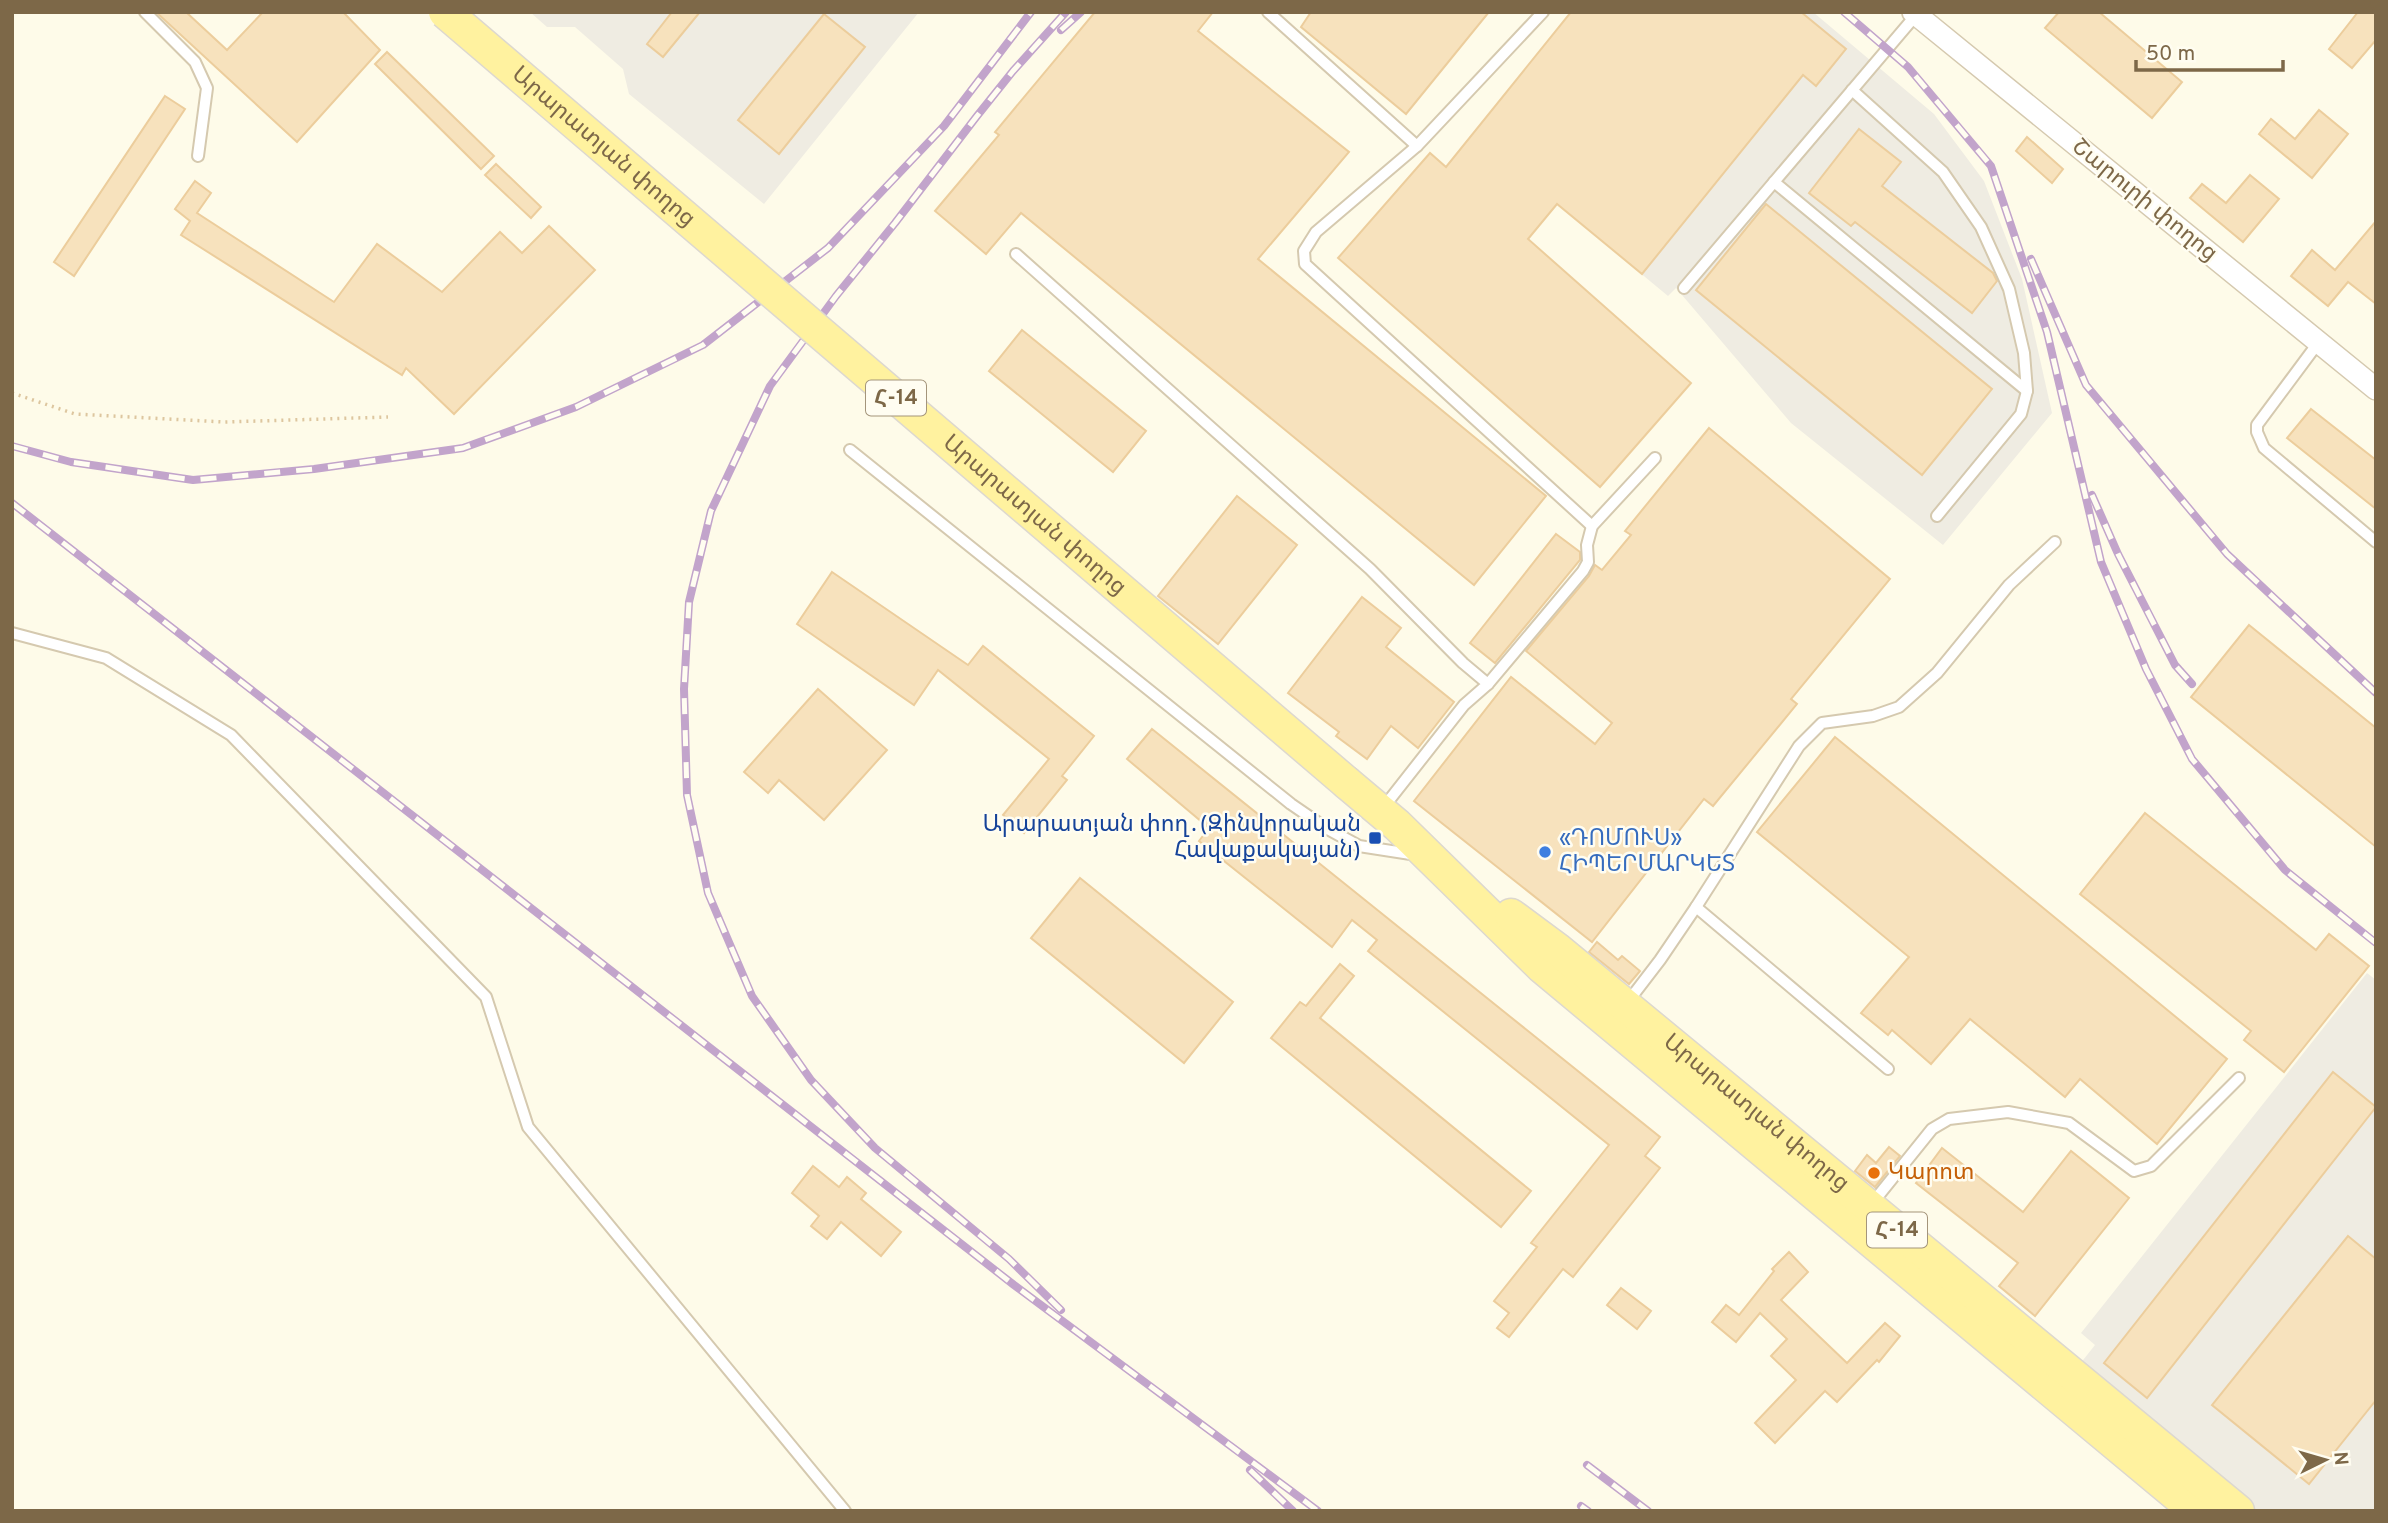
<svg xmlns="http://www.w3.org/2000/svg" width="2388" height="1523" font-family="Overpass,'Noto Sans Armenian',sans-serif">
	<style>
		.industrial { fill: #efece2 }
		.building { fill: #f7e2bd; stroke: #eccd9c; stroke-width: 2 }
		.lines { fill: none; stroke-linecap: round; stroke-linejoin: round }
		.lane-casing { stroke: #d5c9af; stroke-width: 14 }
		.street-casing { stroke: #d5c9af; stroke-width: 24 }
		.primary-casing { stroke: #ddd8cf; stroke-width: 35 }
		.path { stroke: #ddc69f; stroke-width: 3.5; stroke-dasharray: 2 5; stroke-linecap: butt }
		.lane { stroke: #fff; stroke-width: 10 }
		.street { stroke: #fff; stroke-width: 21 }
		.primary { stroke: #fff29f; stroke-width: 32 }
		.rail-casing { stroke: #c2a4cb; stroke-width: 8 }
		.rail { stroke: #fffdf1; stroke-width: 5; stroke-dasharray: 16; stroke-linecap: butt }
		.primary-bridge-casing { stroke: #ddd8cf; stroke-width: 35; stroke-linecap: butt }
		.primary-bridge { stroke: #fff29f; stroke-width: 32 }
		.transit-dot { fill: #1a4fb4; stroke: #fffdf1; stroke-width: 2.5 }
		.shop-dot { fill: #3f7fe0; stroke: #fffdf1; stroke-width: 2.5 }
		.food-dot { fill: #e8710a; stroke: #fffdf1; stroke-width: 2.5 }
		.labels { text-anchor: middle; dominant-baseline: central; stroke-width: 5; stroke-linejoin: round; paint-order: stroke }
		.shield { fill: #fffdf1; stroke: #a4957b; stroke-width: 2 }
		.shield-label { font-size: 21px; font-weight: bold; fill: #7d6848 }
		.street-label { font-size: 23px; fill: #7d6848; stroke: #fffdf1 }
		.transit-label { font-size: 23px; fill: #164399; stroke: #fffdf1; text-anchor: end }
		.shop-label { font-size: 23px; fill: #366cbe; stroke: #fffdf1; text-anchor: start }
		.food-label { font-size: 23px; fill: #c56008; stroke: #fffdf1; text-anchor: start }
	</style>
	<rect width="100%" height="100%" fill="#fefbe9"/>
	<g class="industrial">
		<polygon points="530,12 919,12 764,204 629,94 623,69 575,27 547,27"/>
		<polygon points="1571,12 1813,12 1934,114 1984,181 2022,279 2052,413 1943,545 1791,423 1676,288 1668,296 1557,204 1543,220 1459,151"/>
		<polygon points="2367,973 2376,980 2376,1511 2254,1511 2076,1369 2095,1345 2081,1333"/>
	</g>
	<g class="building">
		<polygon points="156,12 186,12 227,50 263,12 343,12 380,50 297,142"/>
		<polygon points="672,12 700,12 663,57 647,44"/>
		<polygon points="1095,12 1213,12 1198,31 1349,152 1258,259 1546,496 1474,585 1021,213 986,254 935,211 999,135 995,132"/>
		<polygon points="1311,12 1489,12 1406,114 1301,27"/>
		<polygon points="1571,12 1801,12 1846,49 1816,86 1803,75 1642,274 1557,204 1528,239 1691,383 1600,487 1338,258 1430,153 1446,167"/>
		<polygon points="2059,12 2099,12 2182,82 2152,118 2045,28"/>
		<polygon points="2358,12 2376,12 2376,40 2352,68 2329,49"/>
		<polygon points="824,14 865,47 779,154 738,120"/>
		<polygon points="387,52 494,156 481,169 375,64"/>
		<polygon points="165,96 185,109 74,276 54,262"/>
		<polygon points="2319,110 2348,134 2312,178 2259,134 2271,119 2295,139"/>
		<polygon points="1859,129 1901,162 1882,186 1993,273 1997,281 1972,313 1855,222 1851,226 1809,193"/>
		<polygon points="2027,137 2063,169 2052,183 2016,151"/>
		<polygon points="496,164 541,207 531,218 485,175"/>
		<polygon points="2250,175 2279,199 2243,242 2190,198 2202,184 2226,203"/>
		<polygon points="195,181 211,193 197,213 334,302 377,244 442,292 500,232 522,253 549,226 595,270 454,414 406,368 402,375 181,235 190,221 175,209"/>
		<polygon points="1766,204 1992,389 1922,475 1696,290"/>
		<polygon points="2376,221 2376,304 2348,282 2328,306 2291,276 2312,250 2335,270"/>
		<polygon points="1022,330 1146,431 1113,472 989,371"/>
		<polygon points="2311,409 2376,460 2376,509 2287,438"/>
		<polygon points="1709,428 1890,579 1791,699 1797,704 1713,806 1704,799 1592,942 1414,801 1511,677 1595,744 1612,723 1526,651 1589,576 1595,565 1602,570 1631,535 1625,531"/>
		<polygon points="1237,496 1297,545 1218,644 1158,596"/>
		<polygon points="1556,534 1580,552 1580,560 1495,663 1470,643"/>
		<polygon points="832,572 968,665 983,646 1094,736 1062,776 1067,780 1024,833 1003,815 1049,759 938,670 914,705 797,624"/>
		<polygon points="1362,597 1401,628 1386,647 1454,702 1418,748 1391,726 1367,759 1336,736 1339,732 1288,693"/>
		<polygon points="2249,625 2376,728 2376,847 2191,697"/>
		<polygon points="818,689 887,750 824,820 779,780 768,793 744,772"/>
		<polygon points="1152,729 1660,1137 1645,1156 1660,1168 1573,1277 1563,1269 1509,1337 1497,1328 1509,1313 1494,1301 1537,1247 1531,1243 1609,1145 1368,951 1377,940 1352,920 1332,947 1199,841 1209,828 1127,759"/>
		<polygon points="1835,737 2227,1059 2157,1144 2080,1079 2065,1097 1970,1019 1931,1064 1892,1030 1888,1035 1861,1013 1909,957 1757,832"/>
		<polygon points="2145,813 2316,950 2329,934 2369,966 2284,1072 2244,1040 2251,1031 2080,894"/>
		<polygon points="1080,878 1233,1002 1184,1063 1031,938"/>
		<polygon points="1597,942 1618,960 1622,956 1640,971 1629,984 1589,952"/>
		<polygon points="1340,964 1354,976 1320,1018 1531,1191 1501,1227 1271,1038 1300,1002 1306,1006"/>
		<polygon points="2333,1072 2376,1107 2147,1398 2104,1363"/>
		<polygon points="1889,1147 1900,1156 1875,1187 1855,1171 1867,1155 1876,1163"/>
		<polygon points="1942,1148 2023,1212 2071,1151 2129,1198 2035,1316 1999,1286 2018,1263 1916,1183"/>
		<polygon points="813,1166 839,1187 847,1177 866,1193 861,1199 901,1232 881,1256 841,1222 827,1239 811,1226 819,1216 792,1193"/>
		<polygon points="2348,1236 2376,1259 2376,1400 2309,1484 2212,1405"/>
		<polygon points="1789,1252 1808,1272 1781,1300 1847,1363 1885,1323 1900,1336 1879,1362 1877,1360 1837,1402 1825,1391 1775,1443 1755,1423 1796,1380 1771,1356 1787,1339 1760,1313 1736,1342 1712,1322 1726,1305 1739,1315 1774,1271 1772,1269"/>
		<polygon points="1621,1288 1651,1311 1637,1329 1607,1305"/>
	</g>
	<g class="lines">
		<g class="lane-casing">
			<g id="lane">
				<polyline points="145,12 195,62 207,88 198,156"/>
				<polyline points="1268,12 1417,146"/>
				<polyline points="1543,12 1417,146 1316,232 1304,251 1305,264 1592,526"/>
				<polyline points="1852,90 1943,172 1981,227 2009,289 2024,353 2027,391 2021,414 1937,516"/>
				<polyline points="1774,182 2027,391"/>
				<polyline points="1016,254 1370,569 1463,663 1488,684 1464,705 1383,808"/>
				<polyline points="1684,288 1916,15"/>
				<polyline points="2318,343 2257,425 2257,432 2264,448 2376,542"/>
				<polyline points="850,450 1291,804 1326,828 1359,846 1417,855"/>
				<polyline points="12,633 106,658 231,735 486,997 528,1127 845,1511"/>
				<polyline points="1488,684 1583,571 1588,562 1587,545 1592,526 1655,458"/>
				<polyline points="1696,907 1888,1069"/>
				<polyline points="1627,1003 1660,960 1696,907 1799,746 1822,723 1873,716 1899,707 1937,673 2009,585 2055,542"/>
				<polyline points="1870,1206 1932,1129 1949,1119 2008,1112 2069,1123 2134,1171 2151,1166 2239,1078"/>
			</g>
		</g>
		<g class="street-casing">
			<polyline id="street" points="1913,12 2376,389"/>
		</g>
		<g class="primary-casing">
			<g id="primary">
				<polyline points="1347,783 1397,825 1542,967 2196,1511"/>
				<path id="s1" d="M1511,915l46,34 681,562"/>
			</g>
		</g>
		<polyline class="path" points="12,393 75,414 225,422 388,417"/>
		<use href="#lane" class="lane"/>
		<use href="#street" class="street"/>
		<use href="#primary" class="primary"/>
		<g class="rail-casing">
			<g id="rail">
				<polyline points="1844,12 1908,67 1991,166 2047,332 2101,562 2146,669 2192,759 2285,870 2376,943"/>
				<polyline points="1061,30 1081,12"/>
				<polyline points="2031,259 2086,385 2227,554 2376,693"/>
				<polyline points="12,446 71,462 193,480 314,469 463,448 576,407 703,345 828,248 944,126 1031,12"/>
				<polyline points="2092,495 2118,554 2175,665 2192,684"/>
				<polyline points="12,503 1014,1285 1318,1511"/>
				<polyline points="1061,1310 1009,1259 875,1148 811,1080 752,996 708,893 687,795 684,689 689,602 711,511 770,386 836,296 895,223 977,116 1013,71 1066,12"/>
				<polyline points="1587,1465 1648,1511"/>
				<polyline points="1250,1470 1293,1511"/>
				<polyline points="1581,1506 1588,1511"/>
			</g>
		</g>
		<use href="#rail" class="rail"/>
		<g class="primary-bridge-casing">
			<g id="primary-bridge">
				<path id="s2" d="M445,12l902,771"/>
			</g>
		</g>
		<use href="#primary-bridge" class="primary-bridge"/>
	</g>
	<rect class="transit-dot" x="1368" y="831" width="14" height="14" rx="3.5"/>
	<circle class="shop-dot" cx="1545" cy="852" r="7"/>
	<circle class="food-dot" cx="1874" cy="1173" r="7"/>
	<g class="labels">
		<g class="shield">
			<rect x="866" y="380.5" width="60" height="35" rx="5"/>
			<rect x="1867" y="1212.5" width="60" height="35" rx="5"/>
		</g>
		<g class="shield-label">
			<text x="896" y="398">Հ-14</text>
			<text x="1897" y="1230">Հ-14</text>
		</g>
		<g class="street-label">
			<text stroke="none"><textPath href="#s2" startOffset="208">Արարատյան փողոց</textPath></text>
			<text transform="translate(2144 201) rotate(39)">Շարուրի փողոց</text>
			<text stroke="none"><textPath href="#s2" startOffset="775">Արարատյան փողոց</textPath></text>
			<text stroke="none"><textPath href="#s1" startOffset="315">Արարատյան փողոց</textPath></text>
		</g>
		<g class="transit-label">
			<text x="1361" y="825">Արարատյան փող․(Զինվորական<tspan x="1361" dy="26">Հավաքակայան)</tspan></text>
		</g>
		<g class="shop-label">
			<text x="1559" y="839">«ԴՈՄՈՒՍ»<tspan x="1559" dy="26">ՀԻՊԵՐՄԱՐԿԵՏ</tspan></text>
		</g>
		<g class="food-label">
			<text x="1888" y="1173">Կարոտ</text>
		</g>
	</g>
	<rect width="2388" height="1523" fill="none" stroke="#7d6848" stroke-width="28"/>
	<g transform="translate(2325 1460) rotate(85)" stroke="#fffdf1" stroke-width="5" paint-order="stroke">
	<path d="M0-5L12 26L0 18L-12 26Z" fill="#7d6848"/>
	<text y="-10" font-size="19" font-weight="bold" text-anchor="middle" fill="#7d6848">N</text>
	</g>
	<path d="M2136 60v10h147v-10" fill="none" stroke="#7d6848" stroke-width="3.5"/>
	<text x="2146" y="60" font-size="21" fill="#7d6848" stroke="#fffdf1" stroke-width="5" paint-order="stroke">50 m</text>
</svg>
